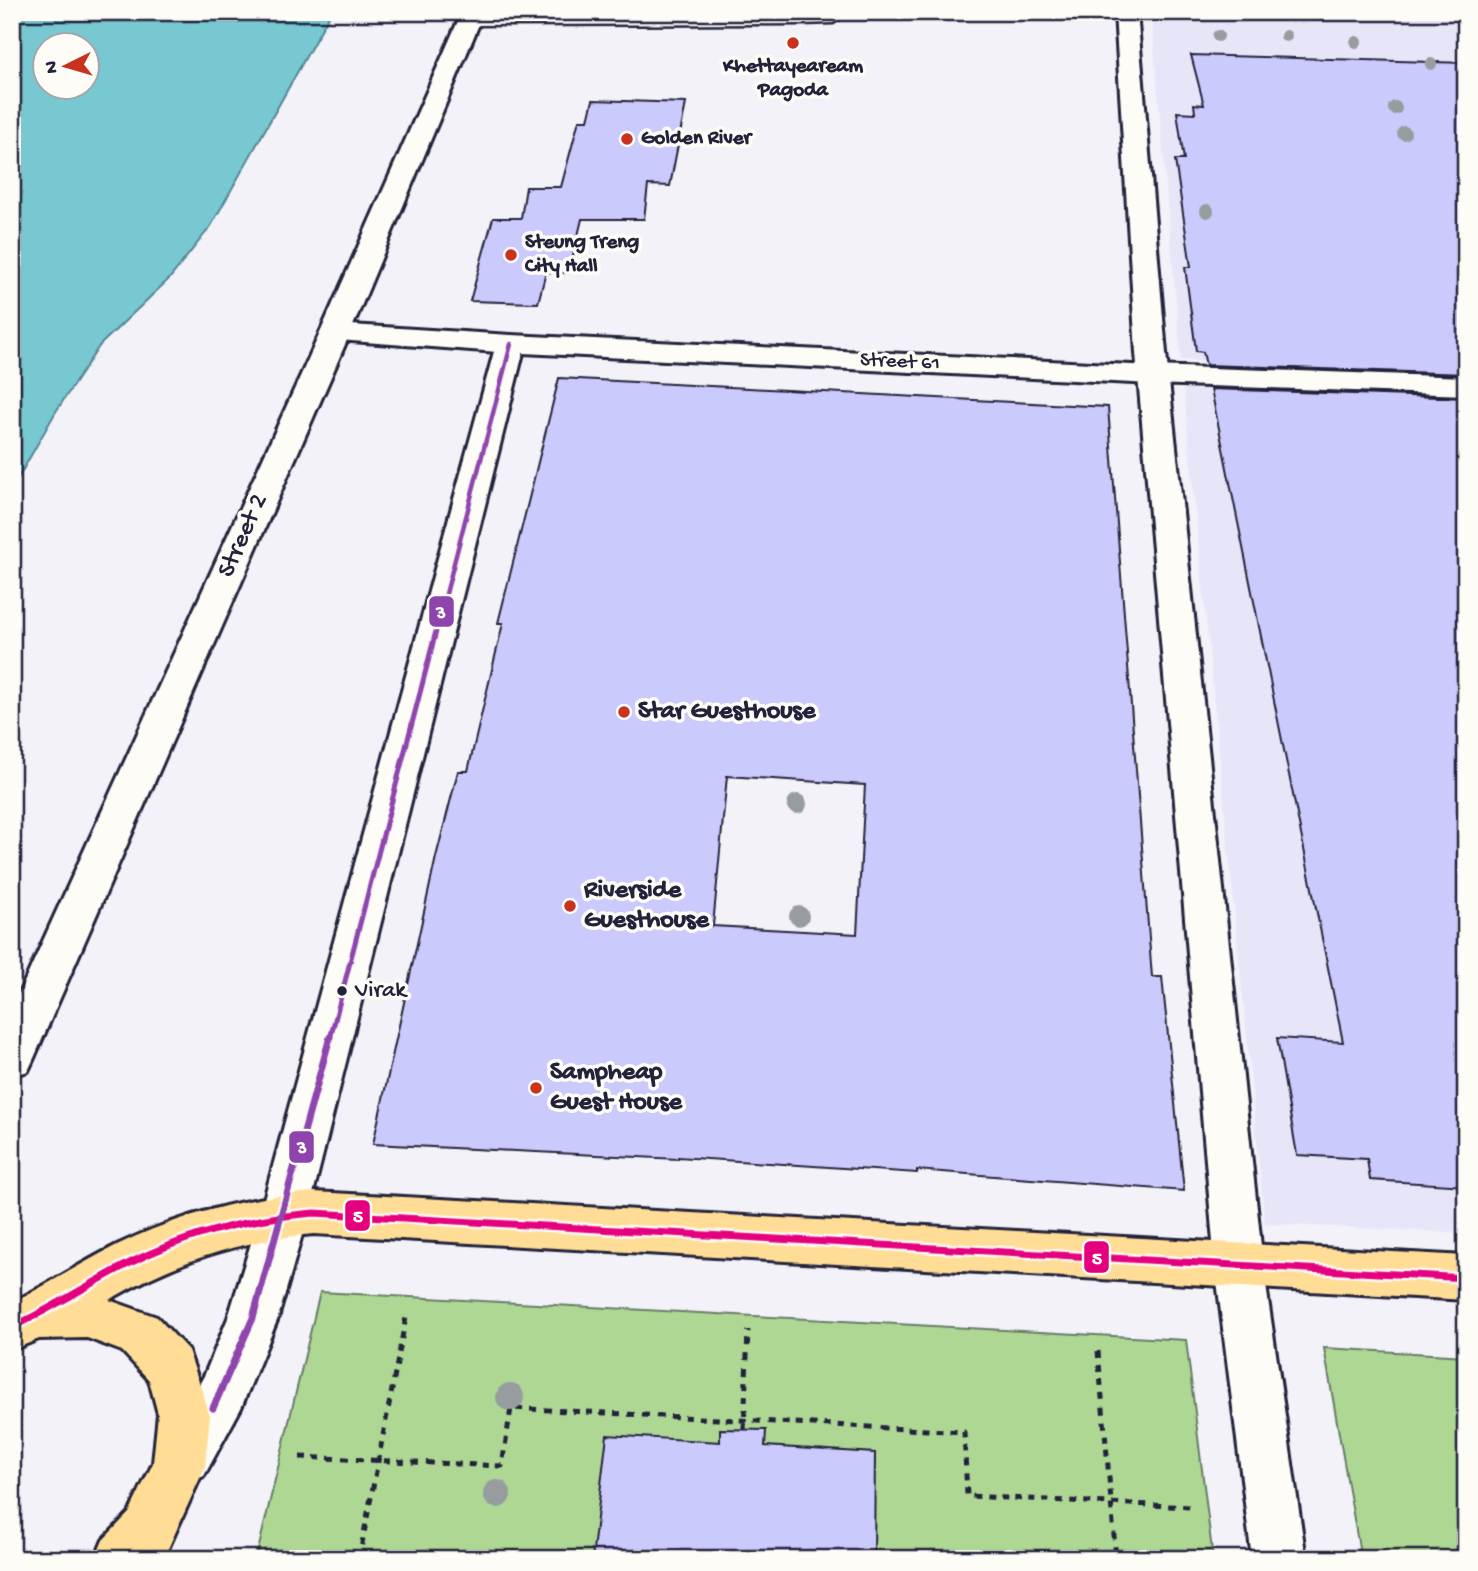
<svg xmlns="http://www.w3.org/2000/svg" width="1478" height="1571" font-family="'Gochi Hand',sans-serif">
	<style>
		.built { fill: #e7e6f9 }
		.green { fill: #aed794; stroke: #687c68; stroke-width: 2 }
		.water { fill: #77c8d0; stroke: #558694; stroke-width: 2; fill-rule: evenodd }
		.building { fill: #cacafc; stroke: #22223b; stroke-width: 2; fill-rule: evenodd }
		.lines { fill: none; stroke-linecap: round; stroke-linejoin: round }
		.lane-casing { stroke: #22223b; stroke-width: 5 }
		.street-casing { stroke: #22223b; stroke-width: 6 }
		.secondary-casing { stroke: #22223b; stroke-width: 6 }
		.primary-casing { stroke: #22223b; stroke-width: 6 }
		.path { stroke: #22223b; stroke-width: 5; stroke-dasharray: 7 7; stroke-linecap: butt }
		.lane { fill: #fdfcf7; fill-rule: evenodd }
		.street { fill: #fdfcf7; fill-rule: evenodd }
		.secondary { fill: #fdfcf7; fill-rule: evenodd }
		.primary { fill: #ffdd96; fill-rule: evenodd }
		.bus-1-casing { stroke: #fdfcf7; stroke-width: 12 }
		.bus-2-far2-casing { stroke: #fdfcf7; stroke-width: 9 }
		.bus-2-far1-casing { stroke: #fdfcf7; stroke-width: 10 }
		.bus-2-casing { stroke: #fdfcf7; stroke-width: 12 }
		.bus-1 { stroke: #e5007d; stroke-width: 7 }
		.bus-2-far2 { stroke: #8e44ad; stroke-width: 4.5 }
		.bus-2-far1 { stroke: #8e44ad; stroke-width: 5 }
		.bus-2 { stroke: #8e44ad; stroke-width: 7 }
		.tree { fill: #979d9f }
		.poi-dot { fill: #c8321e; stroke: #fdfcf7; stroke-width: 2.5 }
		.bus-dot { fill: #22223b; stroke: #fdfcf7; stroke-width: 2.5 }
		.labels { text-anchor: middle; dominant-baseline: central; stroke-width: 7; stroke-linejoin: round; paint-order: stroke }
		.far-poi-label { font-size: 21px; font-weight: bold; fill: #22223b; stroke: #fdfcf7; text-anchor: start }
		.far-street-label { font-size: 21px; fill: #22223b; stroke: #fdfcf7 }
		.bus-label { font-size: 24px; fill: #22223b; stroke: #fdfcf7; text-anchor: start }
		.street-label { font-size: 26px; fill: #22223b; stroke: #fdfcf7 }
		.poi-label { font-size: 26px; font-weight: bold; fill: #22223b; stroke: #fdfcf7; text-anchor: start }
		.line-badge { stroke: #fdfcf7; stroke-width: 2.5 }
		.badge-label { font-size: 19px; text-anchor: middle; font-weight: bold; fill: #fff }
	</style>
	<rect width="100%" height="100%" fill="#f3f2f8"/>
	<filter id="ink" filterUnits="userSpaceOnUse"><feTurbulence type="fractalNoise" baseFrequency=".0143" numOctaves="2"/><feDisplacementMap in="SourceGraphic" scale="14" xChannelSelector="R" yChannelSelector="G"/><feConvolveMatrix kernelMatrix="1 2 1 2 8 2 1 2 1" color-interpolation-filters="sRGB"/></filter>
	<g filter="url(#ink)">
		<g class="built">
			<polygon points="1151,12 1466,12 1466,370 1181,360"/>
			<polygon points="1183,384 1466,395 1466,1233 1265,1224"/>
		</g>
		<g class="green">
			<polygon points="320,1292 1186,1340 1213,1559 256,1559"/>
			<polygon points="1324,1348 1466,1356 1466,1559 1361,1559"/>
		</g>
		<path class="water" d="M12,12h319l-120,214 -41,52 -70,67 -45,68 -43,76zM46,46h42v42h-42z"/>
		<g class="building">
			<polygon points="1191,55 1466,63 1466,374 1206,365 1203,352 1196,351 1185,267 1191,267 1175,160 1184,160 1177,112 1195,113 1194,104 1204,105"/>
			<polygon points="593,100 686,103 670,186 648,185 644,219 582,219 569,273 546,272 538,303 470,301 493,218 521,218 526,187 561,187 579,120 588,120"/>
			<path d="M559,378l549,29 44,570h10l22,214 -267,-21v3l-239,-16v2l-305,-15 63,-287 22,-86h10l35,-148h-5zM727,776l138,9 -8,149 -144,-8z"/>
			<polygon points="1211,389 1466,398 1466,1186 1370,1180 1367,1159 1297,1155 1277,1038 1343,1042"/>
			<polygon points="720,1429 766,1430 765,1446 875,1453 874,1559 592,1559 607,1435 720,1442"/>
		</g>
		<g class="lines">
			<g class="lane-casing">
				<polygon id="lane" points="852,12 833,23 803,24 469,25 460,20 469,15"/>
			</g>
			<g class="street-casing">
				<g id="street">
					<polygon points="1115,12 1137,12 1166,353 1263,1265 1306,1559 1252,1559 1215,1265 1136,353"/>
					<polygon points="335,324 511,335 521,338 526,344 521,350 511,353 325,339 320,333 325,327"/>
				</g>
			</g>
			<g class="secondary-casing">
				<g id="secondary">
					<polygon points="462,12 484,12 350,333 34,1058 28,1071 12,1076 12,1009 320,333"/>
					<polygon points="511,335 1153,366 1466,377 1466,395 1153,384 523,353 308,1214 278,1318 241,1408 204,1476 185,1484 166,1476 159,1458 205,1374 228,1318 260,1214 496,344 501,338"/>
				</g>
			</g>
			<g class="primary-casing">
				<path id="primary" d="M314,1192l1152,64v44l-1152,-66c-75,6 -140,28 -205,66l48,17 31,33 22,64 -5,53 -38,84 -7,8h-65l8,-19 26,-27 24,-50 5,-49 -9,-34 -27,-29 -35,-13 -48,1 -27,11v-48c36,-17 69,-39 105,-57 62,-30 128,-48 197,-53z"/>
			</g>
			<g class="path">
				<polyline points="1098,1351 1116,1559"/>
				<polyline points="744,1430 748,1330"/>
				<polyline points="300,1457 502,1466 511,1408 964,1432 967,1496 1191,1507"/>
				<polyline points="359,1559 407,1312"/>
			</g>
			<use href="#lane" class="lane"/>
			<use href="#street" class="street"/>
			<use href="#secondary" class="secondary"/>
			<use href="#primary" class="primary"/>
			<g class="bus-1-casing">
				<path id="bus-1" d="M12,1327c42,-19 81,-46 122,-66 57,-28 117,-43 180,-48l1152,65"/>
			</g>
			<g class="bus-2-far2-casing">
				<polyline id="bus-2-far2" points="441,613 511,344"/>
			</g>
			<g class="bus-2-far1-casing">
				<polyline id="bus-2-far1" points="330,1039 441,612"/>
			</g>
			<g class="bus-2-casing">
				<polyline id="bus-2" points="213,1408 253,1318 330,1037"/>
			</g>
			<use href="#bus-1" class="bus-1"/>
			<use href="#bus-2-far2" class="bus-2-far2"/>
			<use href="#bus-2-far1" class="bus-2-far1"/>
			<use href="#bus-2" class="bus-2"/>
		</g>
		<g class="tree">
			<circle cx="1218" cy="36" r="6"/>
			<circle cx="1286" cy="36" r="6"/>
			<circle cx="1356" cy="42" r="6"/>
			<circle cx="1431" cy="64" r="6"/>
			<circle cx="1395" cy="108" r="7"/>
			<circle cx="1404" cy="133" r="7"/>
			<circle cx="1207" cy="211" r="7"/>
			<circle cx="797" cy="804" r="10"/>
			<circle cx="799" cy="916" r="10"/>
			<circle cx="510" cy="1397" r="14"/>
			<circle cx="497" cy="1494" r="14"/>
		</g>
	</g>
	<g class="poi-dot">
		<circle cx="793" cy="43" r="7"/>
		<circle cx="627" cy="139" r="7"/>
		<circle cx="511" cy="255" r="7"/>
		<circle cx="624" cy="712" r="7"/>
		<circle cx="570" cy="906" r="7"/>
		<circle cx="536" cy="1088" r="7"/>
	</g>
	<circle class="bus-dot" cx="342" cy="991" r="6"/>
	<g class="labels">
		<g class="far-poi-label">
			<text x="793" y="67" text-anchor="middle">Khettayeaream<tspan x="793" dy="24">Pagoda</tspan></text>
			<text x="641" y="139">Golden River</text>
			<text x="525" y="243">Steung Treng<tspan x="525" dy="24">City Hall</tspan></text>
		</g>
		<g class="far-street-label">
			<text transform="translate(900 363) rotate(3)">Street 61</text>
		</g>
		<g class="bus-label">
			<text x="355" y="991">Virak</text>
		</g>
		<g class="street-label">
			<text transform="translate(244 536) rotate(-66)">Street 2</text>
		</g>
		<g class="poi-label">
			<text x="638" y="712">Star Guesthouse</text>
			<text x="584" y="891">Riverside<tspan x="584" dy="30">Guesthouse</tspan></text>
			<text x="550" y="1073">Sampheap<tspan x="550" dy="30">Guest House</tspan></text>
		</g>
	</g>
	<g class="line-badge">
		<rect x="428" y="595" width="27" height="33" rx="7" fill="#8e44ad"/>
		<rect x="288" y="1130" width="27" height="34" rx="7" fill="#8e44ad"/>
		<rect x="344" y="1199" width="27" height="33" rx="7" fill="#e5007d"/>
		<rect x="1083" y="1240" width="27" height="34" rx="7" fill="#e5007d"/>
	</g>
	<g class="badge-label">
		<text x="441" y="618">3</text>
		<text x="302" y="1153">3</text>
		<text x="358" y="1222">5</text>
		<text x="1097" y="1264">5</text>
	</g>
	<rect width="1478" height="1571" fill="none" stroke="#fdfcf7" stroke-width="42"/>
	<rect x="21" y="21" width="1436" height="1529" fill="none" stroke="#22223b" stroke-width="2.5" filter="url(#ink)"/>
	<g transform="translate(66 66) rotate(265)"><circle r="33" fill="#fdfcf7" stroke="#a5a5ac" stroke-width="2"/>
	<path d="M0-5L12 26L0 18L-12 26Z" fill="#c8321e"/>
	<text y="-10" font-size="19" font-weight="bold" text-anchor="middle" fill="#22223b">N</text>
	</g>
</svg>
